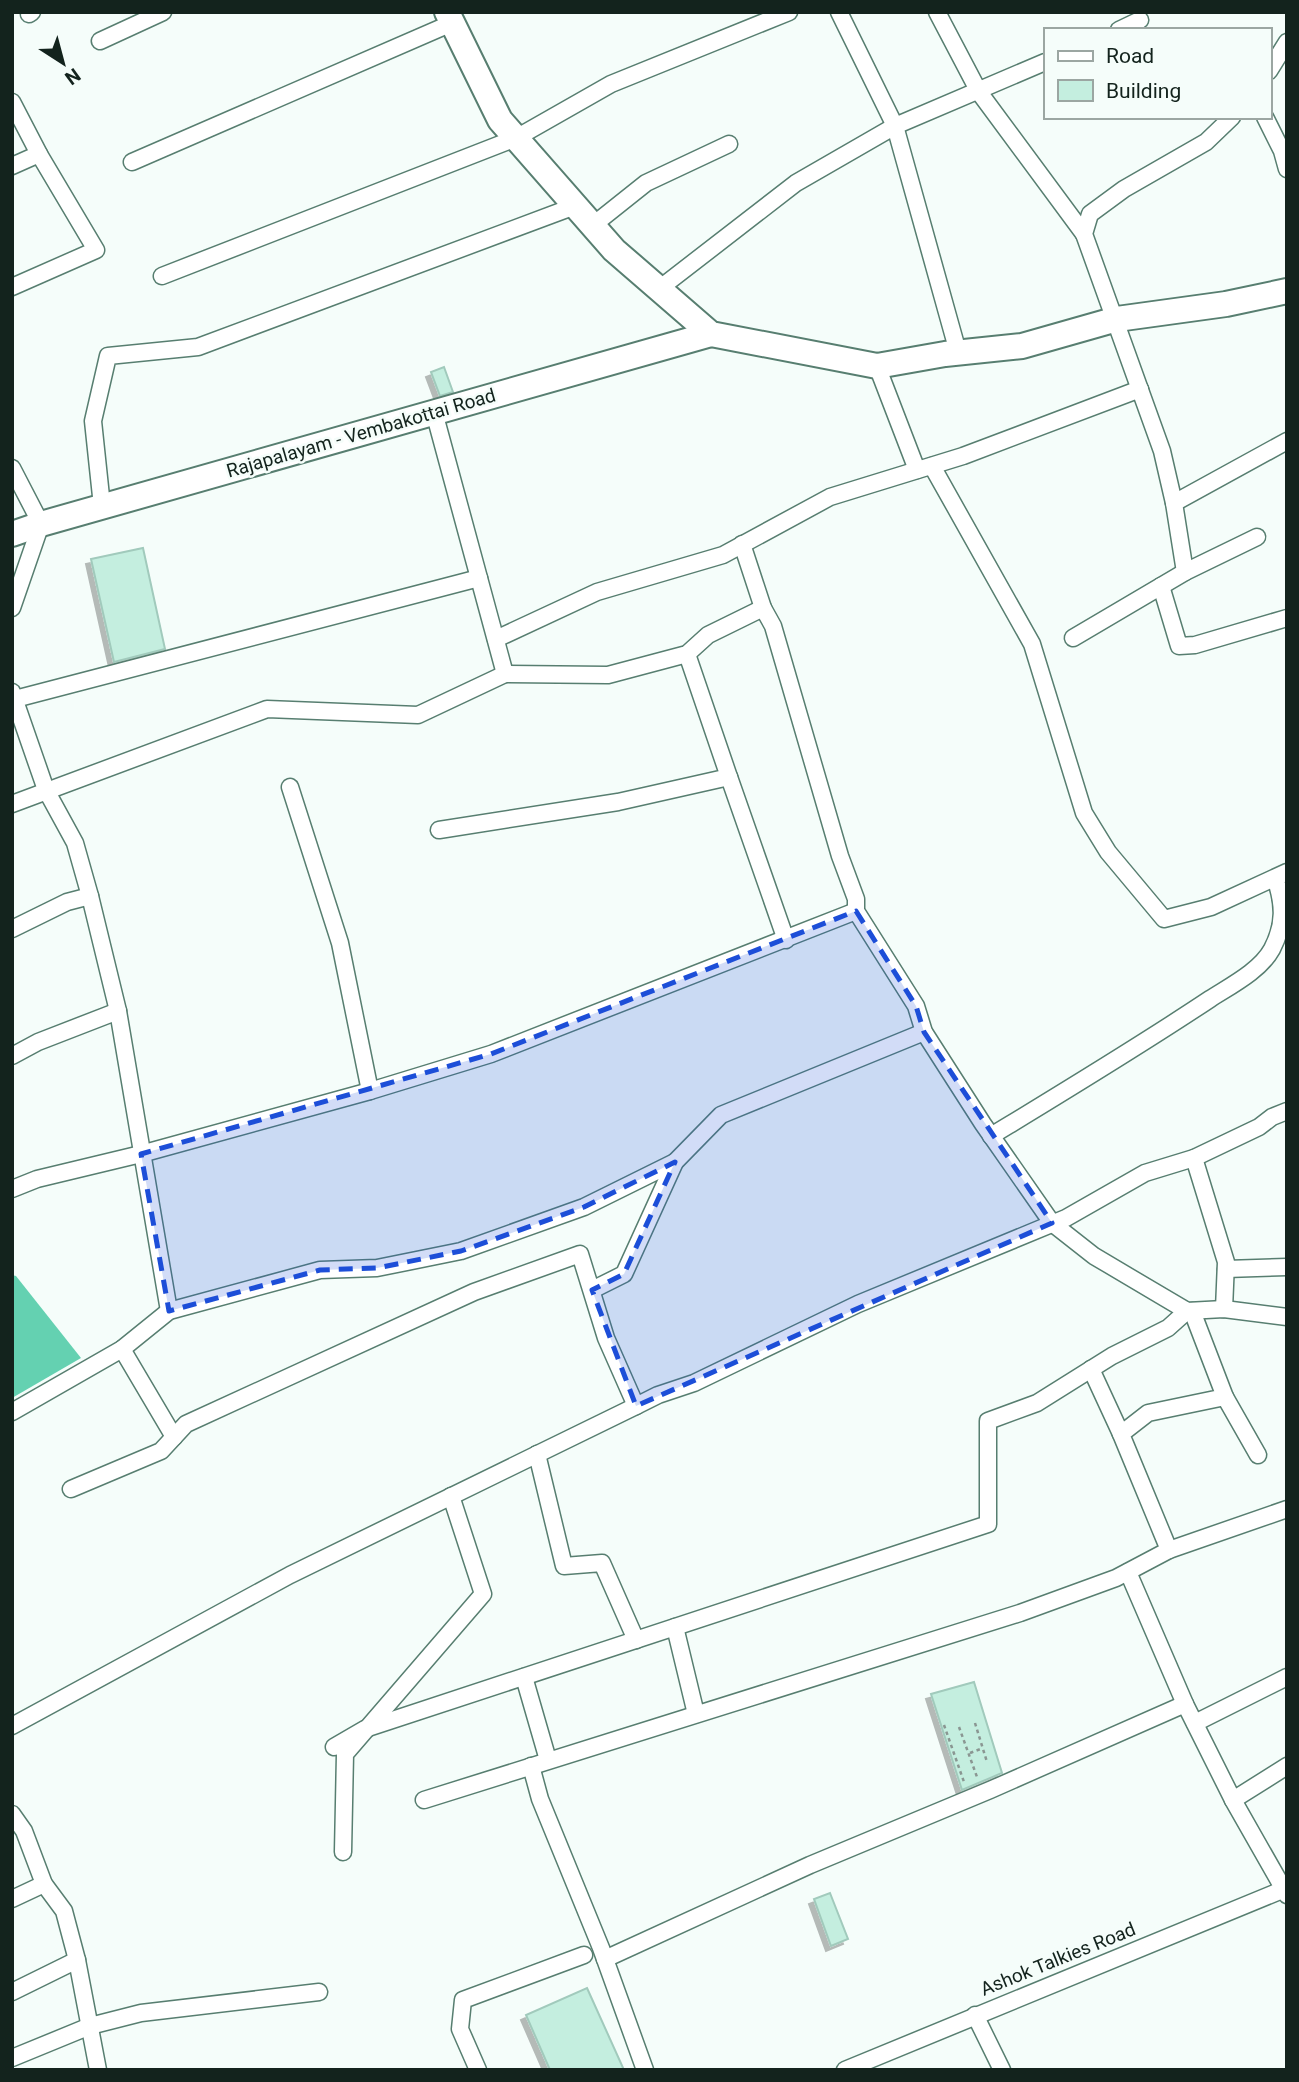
<svg xmlns="http://www.w3.org/2000/svg" width="1299" height="2082" font-family="Roboto,sans-serif">
	<style>
		.water { fill: #64d1b1 }
		.building { fill: #c4eedf; stroke: #a1cabc; stroke-width: 2; filter: url(#shadow) }
		.lines { fill: none; stroke-linecap: round; stroke-linejoin: round }
		.street-casing { stroke: #577e70; stroke-width: 19 }
		.primary-casing { stroke: #577e70; stroke-width: 28 }
		.path { stroke: #8a9692; stroke-width: 2.5; stroke-dasharray: 3.5 3.5; stroke-linecap: butt }
		.street { stroke: #fff; stroke-width: 16 }
		.primary { stroke: #fff; stroke-width: 24 }
		.marked { fill: #1d4ed8; fill-opacity: 0.2; stroke: #1d4ed8; stroke-width: 5; stroke-dasharray: 14 9; stroke-linejoin: round }
		.labels { text-anchor: middle; dominant-baseline: central; stroke-width: 5; stroke-linejoin: round; paint-order: stroke }
		.street-label { font-size: 19px; fill: #13231d; stroke: #f5fdfa }
	</style>
	<defs>
		<filter id="shadow"><feDropShadow dx="-5" dy="5" stdDeviation="0" flood-color="#0004"/></filter>
	</defs>
	<rect width="100%" height="100%" fill="#f5fdfa"/>
	<polygon class="water" points="12,1275 16,1276 81,1358 12,1398"/>
	<g class="building">
		<polygon points="444,367 453,392 440,396 431,372"/>
		<polygon points="143,548 165,649 114,662 91,559"/>
		<polygon points="974,1682 1002,1773 962,1790 931,1694"/>
		<polygon points="830,1893 848,1939 831,1946 814,1899"/>
		<polygon points="587,1988 624,2070 550,2070 526,2015"/>
	</g>
	<g class="lines">
		<g class="street-casing">
			<g id="street">
				<polyline points="839,12 895,126 958,352"/>
				<polyline points="937,12 979,92 1084,234"/>
				<polyline points="29,14 32,12"/>
				<polyline points="1119,30 1140,20"/>
				<polyline points="100,41 163,12"/>
				<polyline points="1269,71 1287,42"/>
				<polyline points="12,102 39,154 12,166"/>
				<polyline points="1265,117 1282,151 1287,169"/>
				<polyline points="132,162 452,23"/>
				<polyline points="592,226 646,183 729,144"/>
				<polyline points="162,276 516,138 611,84 789,12"/>
				<polyline points="12,287 96,250 39,154"/>
				<polyline points="659,289 796,183 895,126 1045,62"/>
				<polyline points="877,366 917,470"/>
				<polyline points="434,412 505,674"/>
				<polyline points="932,466 1032,644 1084,813 1108,852 1164,919 1211,907 1287,872"/>
				<polyline points="12,468 41,524 12,608"/>
				<polyline points="1174,503 1287,441"/>
				<polyline points="102,506 93,421 108,356 198,347 575,206"/>
				<polyline points="742,544 763,608 773,626 840,856 856,899 856,911 916,1006 924,1032 983,1124 1052,1223 1094,1256 1187,1311 1224,1309 1287,1317"/>
				<polyline points="1185,572 1174,503 1162,451 1084,234 1090,214 1124,189 1206,142 1232,117"/>
				<polyline points="1161,586 1179,646 1195,645 1287,618"/>
				<polyline points="1073,638 1185,572 1257,537"/>
				<polyline points="496,639 597,592 723,555 830,497 963,456 1140,389"/>
				<polyline points="12,692 46,790 75,843 90,896 118,1011 169,1311"/>
				<polyline points="15,699 479,578"/>
				<polyline points="729,777 786,940"/>
				<polyline points="290,787 340,943 370,1091"/>
				<polyline points="12,804 267,709 418,715 505,674 608,675 687,654 708,635 763,608"/>
				<polyline points="439,830 618,802 729,777 687,654"/>
				<polyline points="12,929 67,902 90,896"/>
				<polyline points="12,1056 38,1042 118,1011"/>
				<path d="M991,1136c74,-45 147,-89 219,-137 20,-13 50,-28 62,-50 13,-25 12,-45 3,-71"/>
				<polyline points="1194,1158 1226,1262 1224,1309"/>
				<polyline points="12,1189 37,1179 141,1154 370,1091 491,1054 856,911"/>
				<polyline points="1226,1269 1287,1267"/>
				<polyline points="592,1290 624,1274 675,1162 721,1115 924,1032"/>
				<polyline points="122,1349 174,1437"/>
				<polyline points="1091,1369 1121,1434"/>
				<polyline points="1225,1397 1258,1455"/>
				<polyline points="12,1412 122,1349 169,1311 320,1270 377,1268 461,1251 584,1207 675,1162"/>
				<polyline points="537,1454 564,1566 602,1563 636,1640"/>
				<polyline points="71,1489 161,1451 186,1424 474,1292 580,1254 606,1338 636,1406"/>
				<polyline points="1169,1550 1121,1434 1148,1413 1225,1397 1192,1311"/>
				<polyline points="1128,1572 1185,1704"/>
				<polyline points="675,1627 696,1714"/>
				<polyline points="524,1677 548,1760"/>
				<polyline points="1195,1723 1287,1677"/>
				<polyline points="12,1726 290,1575 636,1406 658,1395 694,1383 858,1304 1066,1218 1145,1173 1194,1158 1259,1127 1272,1117 1287,1111"/>
				<polyline points="334,1747 365,1729 988,1524 988,1421 1037,1403 1112,1356 1168,1328 1187,1311"/>
				<polyline points="531,1766 540,1799 601,1948 645,2070"/>
				<polyline points="424,1800 1020,1613 1116,1578 1169,1550 1287,1509"/>
				<polyline points="1233,1800 1287,1766"/>
				<polyline points="12,1814 24,1831 44,1884 64,1911 77,1960 98,2070"/>
				<polyline points="343,1852 345,1754 483,1594 451,1496"/>
				<polyline points="12,1899 44,1884"/>
				<polyline points="605,1959 810,1865 990,1790 1185,1704 1233,1800 1287,1895"/>
				<polyline points="12,1992 77,1960"/>
				<polyline points="975,2015 1002,2070"/>
				<polyline points="12,2058 90,2026 141,2013 319,1992"/>
				<polyline points="478,2070 460,2029 463,2000 584,1955"/>
				<polyline points="845,2070 1287,1888"/>
			</g>
		</g>
		<g class="primary-casing">
			<g id="primary">
				<polyline points="447,12 500,120 614,250 711,334 877,366 945,354 1022,346 1117,319 1226,304 1287,291"/>
				<polyline points="12,534 41,524 711,334"/>
			</g>
		</g>
		<g class="path">
			<polyline points="975,1723 987,1762"/>
			<polyline points="944,1725 964,1782"/>
			<polyline points="959,1727 977,1777"/>
			<polyline points="970,1753 983,1748"/>
		</g>
		<use href="#street" class="street"/>
		<use href="#primary" class="primary"/>
	</g>
	<path class="marked" d="M856,911l60,95 8,26 128,191 -416,183 -44,-116 32,-16 51,-112 -91,45 -123,44 -84,17 -57,2 -151,41 -28,-157 350,-100z"/>
	<g class="labels">
		<g class="street-label">
			<text transform="translate(361 433) rotate(-16)">Rajapalayam - Vembakottai Road</text>
			<text transform="translate(1058 1959) rotate(-22)">Ashok Talkies Road</text>
		</g>
	</g>
	<rect width="1299" height="2082" fill="none" stroke="#13231d" stroke-width="28"/>
	<rect x="1044" y="28" width="228" height="91" fill="#f5fdfa" stroke="#9ba6a2" stroke-width="2"/>
	<rect x="1058" y="51" width="35" height="10" fill="#ffffff" stroke="#9ba6a2" stroke-width="2"/>
	<text x="1106" y="63" font-size="21" fill="#13231d">Road</text>
	<rect x="1058" y="80" width="35" height="21" fill="#c4eedf" stroke="#9ba6a2" stroke-width="2"/>
	<text x="1106" y="98" font-size="21" fill="#13231d">Building</text>
	<g transform="translate(63 63) rotate(144)" stroke="#f5fdfa" stroke-width="5" paint-order="stroke">
	<path d="M0-5L12 26L0 18L-12 26Z" fill="#13231d"/>
	<text y="-10" font-size="19" font-weight="bold" text-anchor="middle" fill="#13231d">N</text>
	</g>
</svg>
